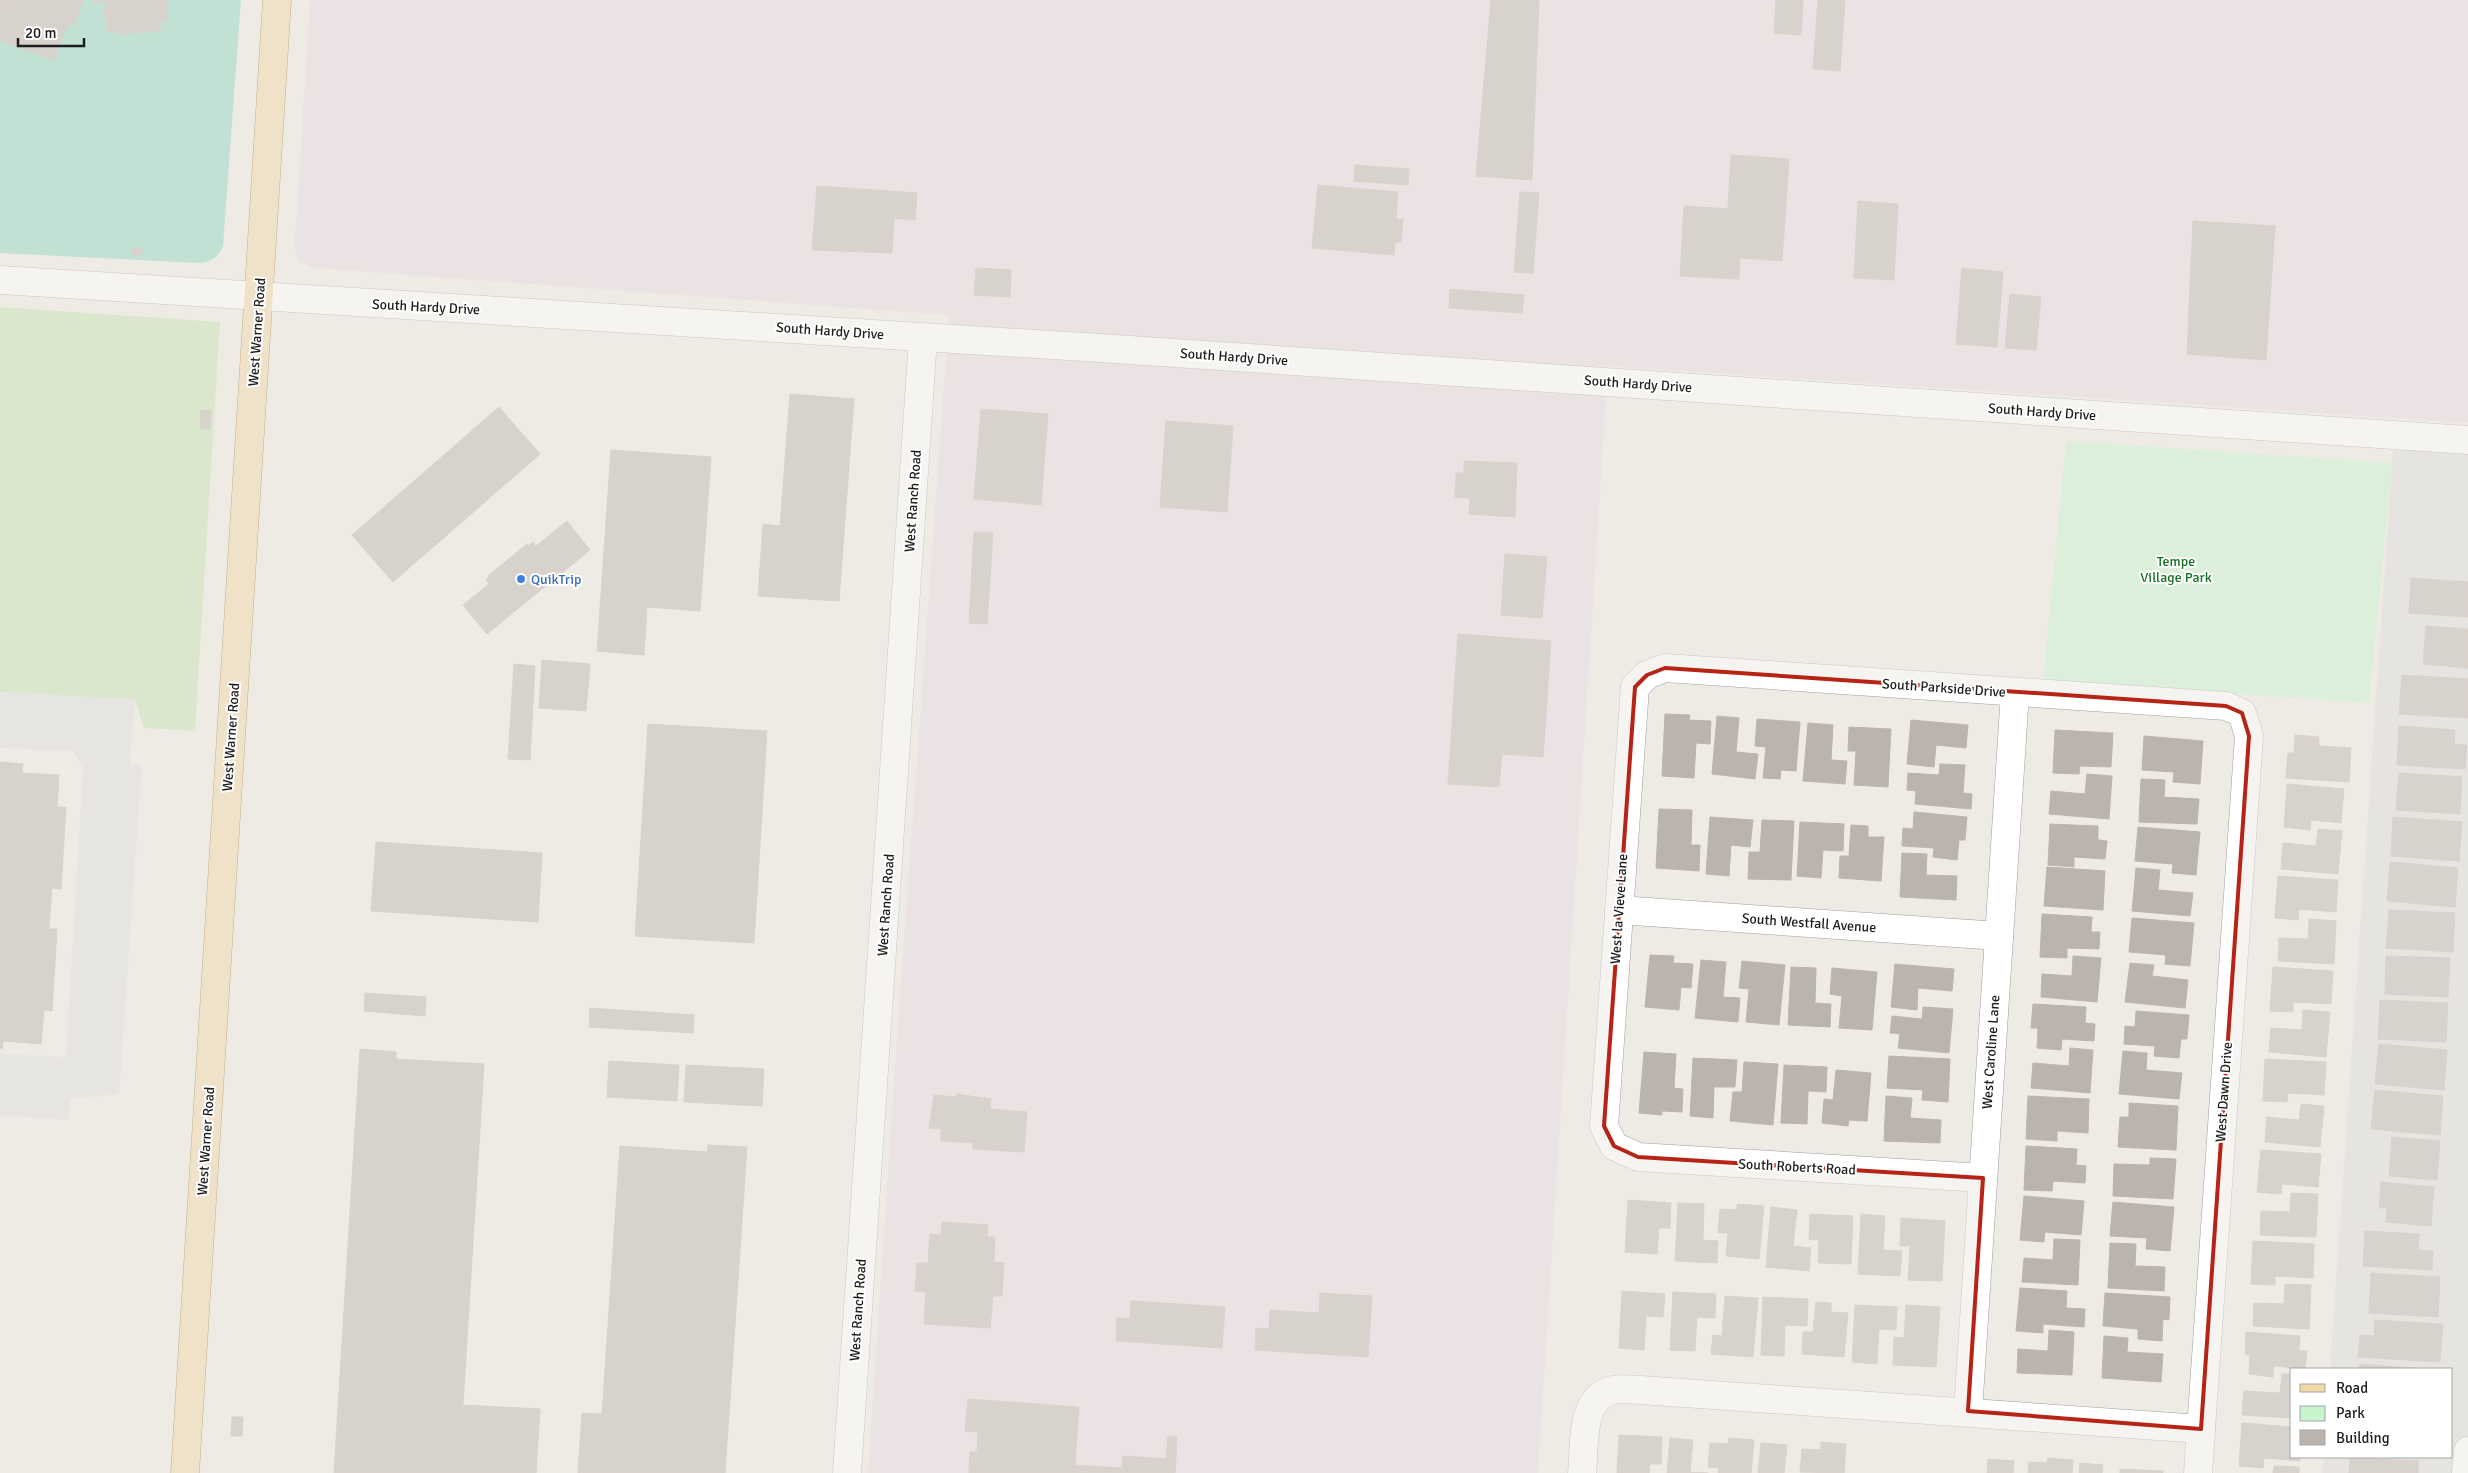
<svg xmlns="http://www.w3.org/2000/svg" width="2468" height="1473" font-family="Signika,sans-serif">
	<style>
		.residential { fill: #dcdbdb }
		.industrial { fill: #e6d7e2 }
		.grass { fill: #c4e3af }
		.park { fill: #c6f4cd }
		.pitch { fill: #8ad5bf }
		.parking { fill: #dedede }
		.building { fill: #bbb4ae; stroke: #beb4a9 }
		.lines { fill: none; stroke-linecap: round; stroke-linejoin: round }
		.minor-casing { stroke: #9f9f9f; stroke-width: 29 }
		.major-casing { stroke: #896b0f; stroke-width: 29 }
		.minor { stroke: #fff; stroke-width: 28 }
		.major { stroke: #f2d8a5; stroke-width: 28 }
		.marked { fill: none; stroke: #b72314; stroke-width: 4; stroke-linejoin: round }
		.shop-dot { fill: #3f7fe0; stroke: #fff; stroke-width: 2 }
		.labels { text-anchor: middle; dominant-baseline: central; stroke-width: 4; stroke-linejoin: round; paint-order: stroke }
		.street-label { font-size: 14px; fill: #1e1e1e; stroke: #fff }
		.park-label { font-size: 14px; fill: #167126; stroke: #fff }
		.shop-label { font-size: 14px; fill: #366cbe; stroke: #fff; text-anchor: start }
	</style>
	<rect width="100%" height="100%" fill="#eeebe5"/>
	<polygon class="residential" points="2394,435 2468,441 2468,1473 2323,1473 2324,1457 2452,1457 2452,1369 2330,1369"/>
	<polygon class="industrial" points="310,0 2468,0 2468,423 1608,366 1538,1473 868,1473 896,1051 949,315 314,268 299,262 295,251 295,241"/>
	<polygon class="grass" points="0,307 220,322 195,731 144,728 135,700 0,692"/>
	<polygon class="park" points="2066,441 2392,463 2369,703 2043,681"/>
	<path class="pitch" d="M0,0h241l-18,246c-5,11 -11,16 -24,17l-199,-10z"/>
	<polygon class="parking" points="0,692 135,700 130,765 142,765 119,1094 70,1099 69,1120 0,1115 0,1054 66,1057 83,768 73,751 0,748"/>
	<g class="building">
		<polygon points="0,0 83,0 73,27 69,22 53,60 0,40"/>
		<polygon points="91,0 168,0 167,21 162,20 160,31 120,34 106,30 108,19 104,18 106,2 93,2"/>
		<polygon points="1491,0 1539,0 1532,180 1476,176"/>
		<polygon points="1776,0 1803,0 1801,35 1774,33"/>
		<polygon points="1818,0 1845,0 1840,71 1813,69"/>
		<polygon points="1731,155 1789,159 1782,261 1740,258 1739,279 1680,276 1684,206 1728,209"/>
		<polygon points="1355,165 1409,169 1408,185 1354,181"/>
		<polygon points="1318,185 1398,192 1396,219 1403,219 1401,242 1395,242 1394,255 1312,248"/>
		<polygon points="817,186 917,193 915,220 894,218 892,253 812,250"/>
		<polygon points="1520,192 1539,193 1533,273 1514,272"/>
		<polygon points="1858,201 1898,204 1894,280 1854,278"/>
		<polygon points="2193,221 2275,226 2266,360 2187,354"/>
		<polygon points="132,248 142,248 142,255 131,254"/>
		<polygon points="976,268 1011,270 1010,297 974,295"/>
		<polygon points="1962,268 2003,272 1997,347 1956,344"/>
		<polygon points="1450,289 1524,295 1522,313 1449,308"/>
		<polygon points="2010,294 2041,297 2036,350 2005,348"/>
		<polygon points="790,394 854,399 839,601 758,596 763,524 780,526"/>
		<polygon points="499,407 540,454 393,582 352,535"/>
		<polygon points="981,409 1048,414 1041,505 974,499"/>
		<polygon points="201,410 211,411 210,429 200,429"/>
		<polygon points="1166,421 1233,426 1227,512 1160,507"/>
		<polygon points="611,450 711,457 700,611 647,607 644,655 597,651"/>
		<polygon points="1464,461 1517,463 1515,517 1469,514 1470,498 1455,497 1456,473 1464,473"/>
		<polygon points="567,521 590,550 487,634 463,605 489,584 486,580 490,577 488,576 527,544 528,546 533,542 536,546"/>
		<polygon points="974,532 993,533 987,624 969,623"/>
		<polygon points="1505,554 1547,557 1542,618 1501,615"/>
		<polygon points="2411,578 2468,582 2468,617 2409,613"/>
		<polygon points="2426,626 2468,629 2468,668 2423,664"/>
		<polygon points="1458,634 1551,641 1543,757 1502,754 1499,787 1448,784"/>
		<polygon points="542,660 590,664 586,711 539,708"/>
		<polygon points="514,664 535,666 530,760 508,759"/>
		<polygon points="2402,675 2468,679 2468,718 2399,714"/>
		<polygon points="1665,714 1690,715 1689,720 1711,721 1710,744 1696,743 1694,778 1662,776"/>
		<polygon points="1717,716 1739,718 1736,752 1758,754 1755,779 1712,774"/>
		<polygon points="1757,719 1800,722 1796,771 1781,770 1780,779 1763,778 1766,747 1755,746"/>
		<polygon points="1911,720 1968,725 1966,748 1936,745 1934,767 1907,764"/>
		<polygon points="1808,723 1833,725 1831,760 1847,761 1845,784 1803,781"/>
		<polygon points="648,724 767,731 754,943 635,936"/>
		<polygon points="2399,726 2455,730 2454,744 2467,745 2465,769 2397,765"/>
		<polygon points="1849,727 1891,729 1888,787 1854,785 1856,751 1848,751"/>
		<polygon points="2055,730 2113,733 2111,767 2080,766 2079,774 2053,773"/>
		<polygon points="2295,735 2319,737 2319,746 2351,748 2349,782 2286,778 2288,753 2294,753"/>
		<polygon points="2144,736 2203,741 2200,784 2173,782 2174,772 2142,770"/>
		<polygon points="0,762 23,764 22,773 59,775 57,807 66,807 61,889 52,888 49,929 57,929 52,1011 44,1010 41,1044 3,1041 2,1049 0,1048"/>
		<polygon points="1940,764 1965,765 1963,793 1972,794 1971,809 1915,804 1916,791 1907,790 1908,773 1939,775"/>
		<polygon points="2399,773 2462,777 2460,814 2396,810"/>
		<polygon points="2087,774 2112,776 2109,819 2049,814 2051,791 2085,794"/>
		<polygon points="2141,779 2165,780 2164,797 2199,799 2197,824 2139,822"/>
		<polygon points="2287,784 2344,789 2341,823 2311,820 2310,830 2284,827"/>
		<polygon points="1659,809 1692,810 1691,845 1700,845 1699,871 1656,868"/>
		<polygon points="1914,812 1967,817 1965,840 1959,840 1957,860 1933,857 1934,848 1902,846 1903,828 1913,829"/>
		<polygon points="1710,817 1753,820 1750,847 1731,845 1729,876 1706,874"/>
		<polygon points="2393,817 2462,822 2459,861 2391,856"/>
		<polygon points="1762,820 1794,821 1791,880 1748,879 1749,852 1760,852"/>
		<polygon points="1800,822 1844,824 1843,851 1823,850 1821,878 1797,876"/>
		<polygon points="2050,824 2098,826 2098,840 2107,841 2105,859 2074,857 2074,867 2048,865"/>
		<polygon points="1851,825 1868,826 1868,837 1884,837 1881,881 1839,878 1840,856 1849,856"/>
		<polygon points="2138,827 2200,832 2196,875 2172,873 2173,864 2135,861"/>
		<polygon points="2318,829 2342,831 2338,874 2281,869 2283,843 2316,846"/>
		<polygon points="376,842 542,853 538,922 371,911"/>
		<polygon points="1902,853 1927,854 1926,875 1957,876 1956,900 1900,897"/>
		<polygon points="2390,862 2458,868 2455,907 2387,901"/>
		<polygon points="2047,867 2105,871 2103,910 2044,906"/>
		<polygon points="2136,868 2160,870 2158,890 2193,893 2190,916 2132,911"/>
		<polygon points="2278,876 2338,880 2336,912 2299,909 2298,920 2275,918"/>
		<polygon points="2389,910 2455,913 2453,952 2386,948"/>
		<polygon points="2042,914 2092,917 2091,932 2100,932 2099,949 2067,948 2067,958 2040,957"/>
		<polygon points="2132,918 2194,923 2190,966 2165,964 2166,955 2129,952"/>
		<polygon points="2309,919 2336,921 2334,964 2278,961 2279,938 2308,939"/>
		<polygon points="1650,955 1674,956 1673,963 1693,964 1691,988 1681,987 1679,1010 1645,1007"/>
		<polygon points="2073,956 2101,958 2097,1002 2041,997 2042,974 2072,976"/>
		<polygon points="2386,956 2450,958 2448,997 2385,994"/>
		<polygon points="1701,960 1726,962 1723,997 1740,998 1738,1022 1695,1018"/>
		<polygon points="1742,961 1785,965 1779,1025 1746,1022 1749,989 1739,988"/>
		<polygon points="2130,963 2154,965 2152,976 2188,980 2185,1008 2125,1002"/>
		<polygon points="1895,964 1954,969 1952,991 1918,988 1917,1010 1891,1007"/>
		<polygon points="1791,967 1816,968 1815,1003 1831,1004 1830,1027 1788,1025"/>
		<polygon points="2273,967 2333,971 2331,1004 2293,1002 2293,1012 2270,1011"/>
		<polygon points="1832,968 1877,972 1872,1030 1839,1028 1842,996 1830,994"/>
		<polygon points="365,993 426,997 425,1016 364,1011"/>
		<polygon points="2380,1000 2448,1003 2446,1042 2378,1039"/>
		<polygon points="2033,1004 2086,1007 2085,1023 2095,1024 2094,1041 2062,1039 2061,1050 2037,1048 2038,1028 2031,1028"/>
		<polygon points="1923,1007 1953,1009 1949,1053 1898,1048 1900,1034 1890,1033 1892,1016 1922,1019"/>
		<polygon points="590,1008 694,1015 693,1033 589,1027"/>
		<polygon points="2303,1010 2330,1012 2326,1057 2269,1052 2271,1028 2302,1030"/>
		<polygon points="2136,1011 2189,1015 2187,1039 2181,1039 2179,1058 2154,1056 2155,1046 2124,1044 2125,1026 2135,1027"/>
		<polygon points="2379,1044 2447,1050 2444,1090 2375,1084"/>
		<polygon points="2070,1048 2093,1050 2090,1093 2031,1088 2033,1063 2069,1066"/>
		<polygon points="360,1049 396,1052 396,1059 484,1064 463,1405 540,1409 536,1473 334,1473"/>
		<polygon points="2123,1051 2147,1053 2146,1070 2182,1073 2179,1099 2119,1094"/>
		<polygon points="1644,1052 1676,1054 1674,1088 1683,1089 1682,1112 1662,1111 1662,1115 1639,1113"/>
		<polygon points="1889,1056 1950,1059 1948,1102 1922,1100 1923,1090 1887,1088"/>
		<polygon points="1693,1058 1737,1060 1735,1087 1714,1087 1713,1118 1690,1116"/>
		<polygon points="2265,1059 2326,1062 2324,1095 2288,1093 2287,1102 2263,1101"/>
		<polygon points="609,1061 679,1065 677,1101 607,1097"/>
		<polygon points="1744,1062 1778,1064 1773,1125 1730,1121 1733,1092 1742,1092"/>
		<polygon points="686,1065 764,1069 762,1106 684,1102"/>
		<polygon points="1784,1065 1827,1067 1826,1092 1808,1091 1807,1124 1781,1123"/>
		<polygon points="1836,1070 1871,1073 1867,1121 1849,1120 1848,1126 1822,1123 1824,1099 1833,1100"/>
		<polygon points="2375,1090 2443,1096 2440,1135 2371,1129"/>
		<polygon points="956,1094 991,1099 990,1109 1027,1112 1024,1152 973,1149 973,1143 941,1141 941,1129 929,1128 934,1095 956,1097"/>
		<polygon points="1886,1096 1912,1098 1910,1118 1941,1120 1940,1143 1884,1141"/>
		<polygon points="2028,1096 2089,1099 2088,1133 2057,1131 2057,1141 2026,1139"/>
		<polygon points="2129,1103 2178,1106 2176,1150 2118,1147 2120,1117 2129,1117"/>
		<polygon points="2301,1104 2324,1106 2320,1147 2265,1142 2267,1117 2299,1120"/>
		<polygon points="2392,1137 2440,1141 2437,1180 2389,1176"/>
		<polygon points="708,1145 747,1147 725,1473 578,1473 582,1413 602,1414 620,1146 707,1152"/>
		<polygon points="2026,1146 2077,1149 2076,1165 2086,1166 2085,1183 2053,1181 2052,1191 2024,1190"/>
		<polygon points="2261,1150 2321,1154 2318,1187 2282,1184 2281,1194 2257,1192"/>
		<polygon points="2150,1158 2176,1159 2173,1199 2113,1196 2114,1164 2150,1165"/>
		<polygon points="2381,1182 2434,1187 2431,1226 2386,1222 2387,1208 2379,1208"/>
		<polygon points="2291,1193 2318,1194 2316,1237 2260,1235 2261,1211 2290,1212"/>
		<polygon points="2024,1196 2084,1201 2081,1235 2045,1232 2044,1242 2020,1240"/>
		<polygon points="1628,1200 1671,1203 1670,1228 1659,1228 1657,1254 1625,1252"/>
		<polygon points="2113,1202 2174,1207 2170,1251 2146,1249 2147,1238 2110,1236"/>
		<polygon points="1678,1203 1704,1204 1703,1240 1718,1241 1717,1263 1675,1261"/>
		<polygon points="1737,1204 1764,1206 1759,1259 1726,1256 1728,1233 1718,1233 1720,1209 1737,1210"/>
		<polygon points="1771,1207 1797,1210 1793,1246 1811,1248 1809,1271 1766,1267"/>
		<polygon points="1810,1214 1853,1216 1851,1264 1818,1263 1819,1240 1809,1239"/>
		<polygon points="1861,1214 1885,1216 1883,1250 1902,1251 1900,1276 1858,1274"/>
		<polygon points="1901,1218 1945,1221 1942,1281 1908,1280 1910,1246 1900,1246"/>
		<polygon points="942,1222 988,1225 987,1237 995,1237 994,1262 1004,1263 1002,1296 993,1296 990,1328 924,1324 926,1292 915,1291 917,1263 928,1263 930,1234 941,1235"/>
		<polygon points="2365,1231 2419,1234 2418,1250 2433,1251 2432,1270 2363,1266"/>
		<polygon points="2054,1239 2080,1240 2078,1285 2022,1282 2024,1258 2053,1260"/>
		<polygon points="2253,1241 2314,1244 2313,1278 2275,1276 2275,1285 2251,1284"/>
		<polygon points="2110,1243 2136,1244 2135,1266 2165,1267 2164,1291 2108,1288"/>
		<polygon points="2371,1273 2440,1277 2438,1317 2369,1313"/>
		<polygon points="2285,1284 2311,1285 2309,1329 2253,1326 2254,1303 2284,1304"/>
		<polygon points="2020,1288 2067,1291 2066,1308 2085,1309 2084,1327 2043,1324 2043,1333 2016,1331"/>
		<polygon points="1622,1291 1665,1294 1663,1317 1646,1316 1644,1350 1619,1348"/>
		<polygon points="1673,1292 1716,1294 1715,1318 1697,1317 1695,1351 1670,1350"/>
		<polygon points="1320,1293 1372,1296 1368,1357 1255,1350 1256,1328 1269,1329 1270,1310 1319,1313"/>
		<polygon points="2105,1293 2170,1297 2169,1320 2163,1319 2162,1341 2138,1339 2138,1329 2103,1326"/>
		<polygon points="1725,1296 1758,1298 1753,1357 1711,1354 1713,1335 1722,1336"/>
		<polygon points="1763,1297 1808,1299 1807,1326 1785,1325 1784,1356 1761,1355"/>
		<polygon points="1131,1301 1225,1307 1222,1348 1116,1341 1117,1318 1130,1319"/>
		<polygon points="1816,1302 1831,1303 1831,1312 1848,1313 1844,1357 1802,1354 1803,1332 1813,1332"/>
		<polygon points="1855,1305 1897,1307 1896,1330 1879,1329 1877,1364 1852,1362"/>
		<polygon points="1906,1305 1940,1307 1936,1367 1893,1365 1894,1337 1904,1338"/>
		<polygon points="2375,1320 2443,1324 2440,1362 2358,1357 2360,1335 2374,1336"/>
		<polygon points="2049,1330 2074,1332 2072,1375 2017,1373 2018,1349 2048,1351"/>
		<polygon points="2246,1332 2300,1336 2299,1351 2307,1351 2305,1369 2274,1366 2273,1377 2249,1374 2250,1355 2245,1354"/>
		<polygon points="2104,1336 2128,1338 2127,1352 2163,1354 2161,1382 2102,1378"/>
		<polygon points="2360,1364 2422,1369 2359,1369"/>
		<polygon points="2282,1374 2292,1374 2292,1418 2242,1415 2244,1391 2280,1393"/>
		<polygon points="968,1399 1079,1407 1075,1465 1122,1468 1123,1456 1166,1459 1168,1436 1177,1437 1175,1473 969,1473 970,1452 977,1452 978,1432 965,1431"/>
		<polygon points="232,1417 243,1417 242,1436 231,1436"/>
		<polygon points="2242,1423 2292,1427 2292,1457 2300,1457 2300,1461 2264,1458 2263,1468 2239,1466"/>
		<polygon points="1619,1435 1662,1437 1661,1464 1650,1464 1649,1473 1617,1473"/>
		<polygon points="1670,1438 1693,1440 1690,1472 1708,1473 1667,1473"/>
		<polygon points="1729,1438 1754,1440 1751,1473 1718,1473 1719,1468 1708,1467 1710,1443 1728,1444"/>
		<polygon points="1821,1442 1846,1444 1844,1473 1800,1472 1802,1449 1821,1450"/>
		<polygon points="1761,1443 1787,1445 1784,1473 1758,1473"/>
		<polygon points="2048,1458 2073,1460 2072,1473 2028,1473 2029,1462 2047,1463"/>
		<polygon points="2350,1458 2418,1461 2418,1473 2349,1473"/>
		<polygon points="1988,1459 2014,1461 2013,1473 1987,1473"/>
		<polygon points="2080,1463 2103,1465 2102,1473 2079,1473"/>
		<polygon points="2274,1466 2299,1467 2299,1473 2273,1473"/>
		<polygon points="2120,1469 2163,1471 2163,1473 2120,1473"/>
	</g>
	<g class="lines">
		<g class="minor-casing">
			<g id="minor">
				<polyline points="0,280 1100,348 2468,440"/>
				<polyline points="1619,910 1999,936"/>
				<polyline points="1983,1178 1638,1157 1614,1146 1604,1126 1635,687 1647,675 1665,668 2226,706 2242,713 2249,736 2198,1473"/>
				<polyline points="1968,1411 2015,693"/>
				<polyline points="847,1473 923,338"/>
				<path d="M1582,1473c3,-26 -3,-75 31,-83 8,-2 19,0 28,0l560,39"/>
				<polyline points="2466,1473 2468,1451"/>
			</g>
		</g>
		<g class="major-casing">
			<polyline id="major" points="185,1473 277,0"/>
		</g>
		<use href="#minor" class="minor"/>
		<use href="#major" class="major"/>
	</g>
	<path d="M0 0H2468V1473H0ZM1665,668l561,38 16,7 7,23 -48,693 -233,-18 15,-233 -345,-21 -24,-11 -10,-20 31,-439 12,-12z" fill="#eeebe5" fill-opacity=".55" fill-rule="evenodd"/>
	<path class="marked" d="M1665,668l561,38 16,7 7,23 -48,693 -233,-18 15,-233 -345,-21 -24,-11 -10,-20 31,-439 12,-12z"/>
	<circle class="shop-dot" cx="521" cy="579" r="5"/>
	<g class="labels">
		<g class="street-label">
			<text transform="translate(426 307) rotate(3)">South Hardy Drive</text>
			<text transform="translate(830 331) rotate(4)">South Hardy Drive</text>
			<text transform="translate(257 332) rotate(-86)">West Warner Road</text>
			<text transform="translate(1234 357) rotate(4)">South Hardy Drive</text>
			<text transform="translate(1638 384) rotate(4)">South Hardy Drive</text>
			<text transform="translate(2042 412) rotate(4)">South Hardy Drive</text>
			<text transform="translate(913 501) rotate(-86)">West Ranch Road</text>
			<text transform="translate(1944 688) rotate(4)">South Parkside Drive</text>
			<text transform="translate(231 737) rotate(-86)">West Warner Road</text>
			<text transform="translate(886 905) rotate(-86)">West Ranch Road</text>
			<text transform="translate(1619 909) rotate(-86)">West la Vieve Lane</text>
			<text transform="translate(1809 923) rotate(4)">South Westfall Avenue</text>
			<text transform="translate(1991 1052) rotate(-86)">West Caroline Lane</text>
			<text transform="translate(2224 1092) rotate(-86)">West Dawn Drive</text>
			<text transform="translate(206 1141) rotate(-86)">West Warner Road</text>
			<text transform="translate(1797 1167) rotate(3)">South Roberts Road</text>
			<text transform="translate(858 1310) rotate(-86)">West Ranch Road</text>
		</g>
		<g class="park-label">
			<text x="2176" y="561">Tempe<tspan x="2176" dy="16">Village Park</tspan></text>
		</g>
		<g class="shop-label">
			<text x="531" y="579">QuikTrip</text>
		</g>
	</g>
	<rect x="2290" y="1368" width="162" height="90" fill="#ffffff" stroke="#a5a5a5"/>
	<rect x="2300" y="1384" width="25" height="8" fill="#f2d8a5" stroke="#a5a5a5"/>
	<text x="2336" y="1393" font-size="15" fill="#1e1e1e">Road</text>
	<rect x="2300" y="1406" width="25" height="15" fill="#c6f4cd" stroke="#a5a5a5"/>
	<text x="2336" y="1418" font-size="15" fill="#1e1e1e">Park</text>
	<rect x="2300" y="1430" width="25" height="15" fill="#bbb4ae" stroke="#a5a5a5"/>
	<text x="2336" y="1443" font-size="15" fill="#1e1e1e">Building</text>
	<path d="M18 38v8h66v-8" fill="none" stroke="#1e1e1e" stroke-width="2.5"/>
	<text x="25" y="38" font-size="15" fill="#1e1e1e" stroke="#ffffff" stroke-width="4" paint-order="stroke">20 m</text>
</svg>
